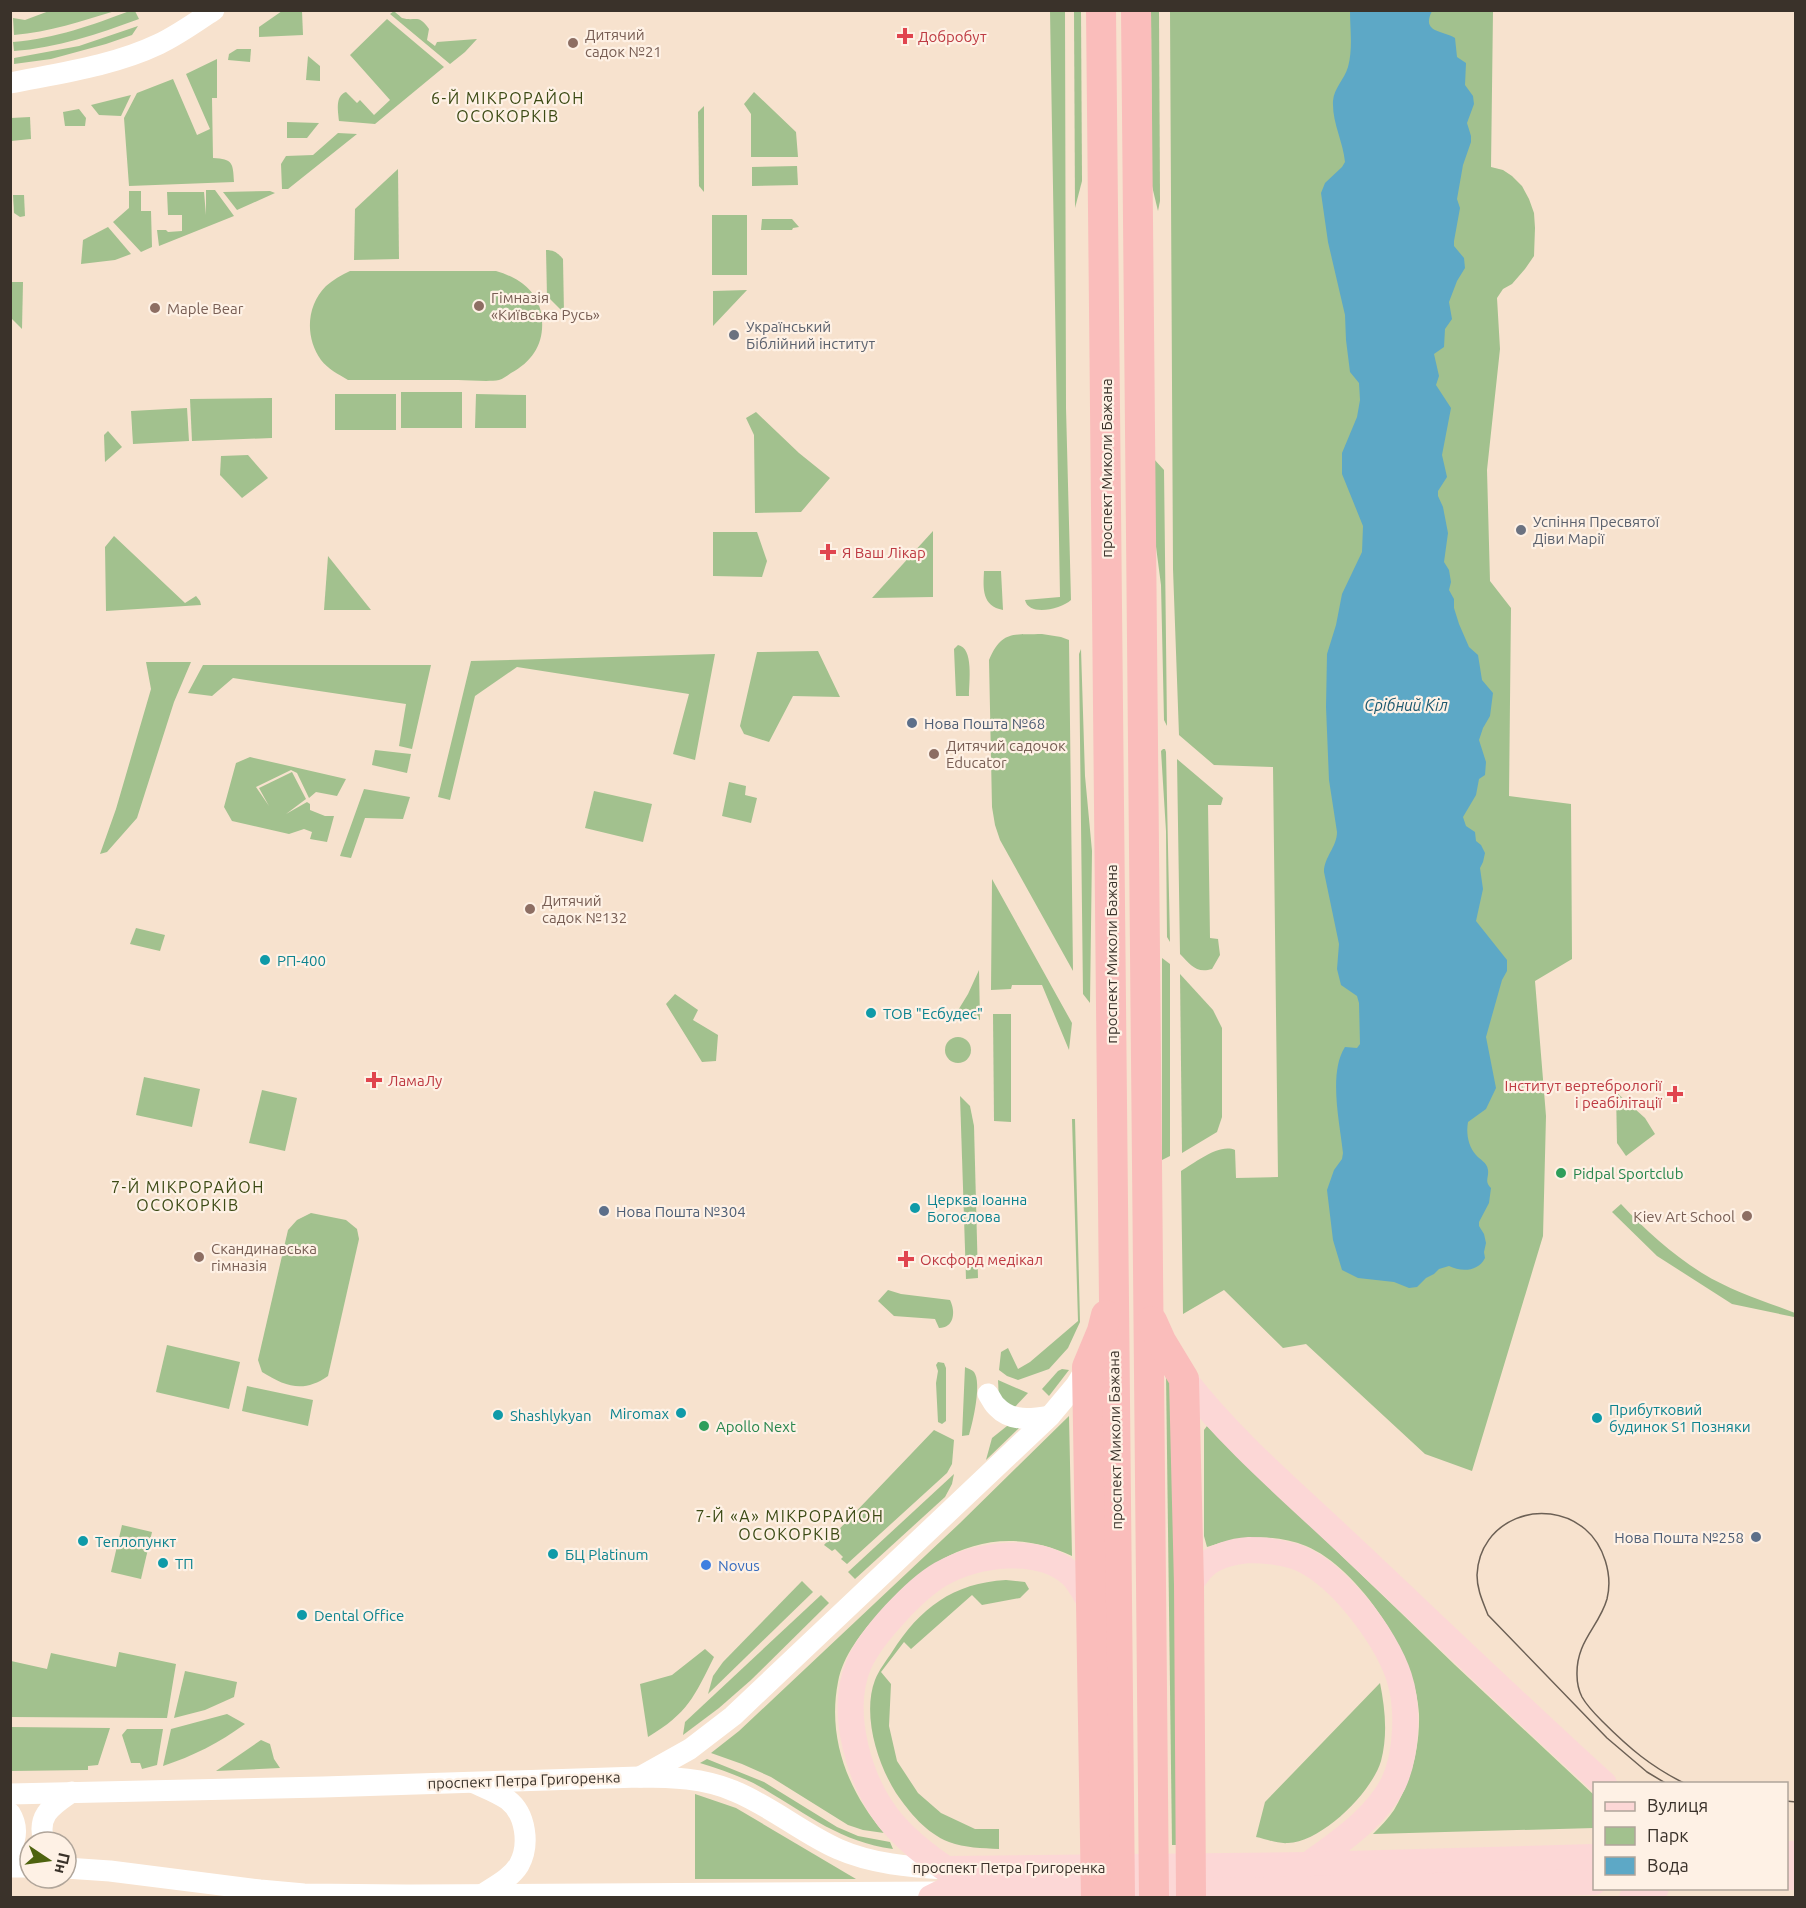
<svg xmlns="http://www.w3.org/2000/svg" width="1806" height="1908" font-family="Ubuntu,sans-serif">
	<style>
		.green { fill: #a2c18e }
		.water { fill: #5da8c6 }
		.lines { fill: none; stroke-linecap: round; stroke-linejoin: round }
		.minor { stroke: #fff; stroke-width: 21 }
		.major { stroke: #fcd7d6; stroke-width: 26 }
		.highway { stroke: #fabdbb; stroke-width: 30 }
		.tram { stroke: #6c6055; stroke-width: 1.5 }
		.health-dot { fill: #e0444e; stroke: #fef1e5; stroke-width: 2 }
		.education-dot { fill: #8d6e63; stroke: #fef1e5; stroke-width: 2 }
		.worship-dot { fill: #6b7280; stroke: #fef1e5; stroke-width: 2 }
		.service-dot { fill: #5c6f8a; stroke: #fef1e5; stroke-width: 2 }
		.culture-dot { fill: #0f9aa8; stroke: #fef1e5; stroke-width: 2 }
		.leisure-dot { fill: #2e9e5b; stroke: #fef1e5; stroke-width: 2 }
		.shop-dot { fill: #3f7fe0; stroke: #fef1e5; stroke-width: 2 }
		.labels { text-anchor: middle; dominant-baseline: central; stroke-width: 4.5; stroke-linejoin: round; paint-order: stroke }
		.education-label { font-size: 15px; fill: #785e54; stroke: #fef1e5; text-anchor: start }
		.health-label { font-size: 15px; fill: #be3a42; stroke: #fef1e5; text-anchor: start }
		.worship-label { font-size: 15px; fill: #5b616d; stroke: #fef1e5; text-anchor: start }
		.street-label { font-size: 15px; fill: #3a322a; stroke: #fef1e5 }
		.service-label { font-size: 15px; fill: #4e5e75; stroke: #fef1e5; text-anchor: start }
		.culture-label { font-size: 15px; fill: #0d838f; stroke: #fef1e5; text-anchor: start }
		.leisure-label { font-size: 15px; fill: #27864d; stroke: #fef1e5; text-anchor: start }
		.shop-label { font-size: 15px; fill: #366cbe; stroke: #fef1e5; text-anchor: start }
		.neighbourhood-label { font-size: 16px; letter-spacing: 1.5px; fill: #3b4a14; stroke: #fef1e5 }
		.water-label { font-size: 16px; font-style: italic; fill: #1e596f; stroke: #fef1e5 }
	</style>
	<rect width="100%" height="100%" fill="#f7e2ce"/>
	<g class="green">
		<path d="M132,10l3,1 4,8c-41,15 -82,29 -125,32l-1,-9c44,-4 77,-16 119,-32z"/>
		<path d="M49,11v-1l66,1c-33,10 -66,21 -101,24l-1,-17 12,2z"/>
		<polygon points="282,11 302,11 303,35 259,37 259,27"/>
		<path d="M394,11c1,1 7,6 8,7 14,4 16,-5 27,11l-2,11 8,6 2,-4 40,-3 -12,13 -15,12 -60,-50z"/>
		<path d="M1050,11h15l1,397 5,192c-10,9 -42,17 -46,0l35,-3z"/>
		<polygon points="1074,11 1081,11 1082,181 1075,208"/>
		<polygon points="1151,11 1159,11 1160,201 1158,211 1152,186"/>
		<path d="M1170,11h323l-2,156 12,3 9,6 10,10 7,13 5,14 1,15 -1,28 -9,13 -13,15 -9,5 -6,9 3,51 -13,121 3,111 21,27 -2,188 62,8 1,155 -37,22 11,135 -3,120 -71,235 -47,-17 -119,-110 -23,4 -59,-58 -41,24 -2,-143c14,-8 38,-28 54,-21l1,28 42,-1 -5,-410 -59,-2 -35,-30 -6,-166z"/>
		<path d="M387,19l57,48 -69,57 -36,-3c-1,-11 -4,-25 7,-29l11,11 3,-3 14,15 16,-15 -40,-45z"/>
		<polygon points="138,26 132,35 106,44 51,59 14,64 14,58 79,46"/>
		<polygon points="237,49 251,49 250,62 228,60 229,54"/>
		<polygon points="308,56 320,66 320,81 306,80"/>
		<path d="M217,59v39h-5l1,60c20,1 20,5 21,24l-105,4 -5,-68 13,-25 36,-14 24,56 13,-6 -24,-55z"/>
		<polygon points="754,92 796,132 798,157 751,157 751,114 744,104"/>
		<polygon points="131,95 121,116 99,115 91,105"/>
		<polygon points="704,106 704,192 699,186 698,112"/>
		<polygon points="79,109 86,118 85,126 65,126 63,112"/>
		<polygon points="30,117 31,139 11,141 11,118"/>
		<polygon points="287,122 319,123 307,138 287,138"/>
		<polygon points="338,133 357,134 288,189 282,189 281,164 286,156 313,155"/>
		<polygon points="797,166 798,185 752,186 752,167"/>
		<polygon points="398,169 399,259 354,260 355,209"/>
		<polygon points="206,190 215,190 234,216 159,246 157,230 166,230 168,232 182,231 182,215 168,215 167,192 204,192 206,215"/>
		<polygon points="129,191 141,191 141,211 151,211 152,247 141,252 113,222 129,208"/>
		<polygon points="270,191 275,193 237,210 223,192"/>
		<polygon points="13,195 24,195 25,216 20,217 14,213"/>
		<rect x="712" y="215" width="35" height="60"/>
		<polygon points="762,219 792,219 799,227 793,228 792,230 761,230"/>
		<polygon points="108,227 131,254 115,260 81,264 83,240"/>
		<path d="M546,250c8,0 12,3 17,9l1,54 -17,-17z"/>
		<path d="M350,271h146c21,6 40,18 45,41 5,28 -6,48 -30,61 -3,2 -8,6 -12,7 -11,2 -29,0 -41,0 -37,0 -74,0 -110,0 -10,-6 -20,-11 -27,-20 -16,-22 -15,-54 5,-74 7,-6 15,-11 24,-15z"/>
		<polygon points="11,282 23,282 22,329 11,318"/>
		<polygon points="747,290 713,326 713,291"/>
		<rect x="401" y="392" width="61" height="36"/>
		<rect x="335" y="394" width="61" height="36"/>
		<polygon points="476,394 526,395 526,428 475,428"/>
		<polygon points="272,398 272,438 192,441 190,399"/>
		<polygon points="187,408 189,441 133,444 131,411"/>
		<polygon points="756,412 799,453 830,478 801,512 755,513 754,435 746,418"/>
		<polygon points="108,431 122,447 105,462 104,435"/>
		<polygon points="248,455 268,478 242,498 220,475 221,456"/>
		<polygon points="1153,458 1164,470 1167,726 1164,720 1161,585 1155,539"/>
		<polygon points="933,531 933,597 872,598"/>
		<polygon points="713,532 757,532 767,561 762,577 713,576"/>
		<polygon points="114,536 185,603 196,596 200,601 201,605 106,611 105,547"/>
		<polygon points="328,556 371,610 324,610"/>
		<path d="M1001,571l2,39c-21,-4 -20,-21 -19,-39z"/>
		<path d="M1042,634l19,3 8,3 4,331 -73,-131 -5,-15 -3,-18 -3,-147c13,-30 24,-25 53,-26z"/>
		<path d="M958,645c16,3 11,37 11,51h-13l-2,-47z"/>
		<polygon points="1081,649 1085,776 1092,851 1090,1003 1083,994 1079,654"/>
		<polygon points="818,651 840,697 793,696 769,742 744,734 740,726 757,652"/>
		<polygon points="715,654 695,760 673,754 689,694 517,667 475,696 450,800 438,797 471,661"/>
		<polygon points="146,662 191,662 174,702 137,818 107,852 100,854 116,809 151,689"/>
		<polygon points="203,665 431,665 412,749 399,746 406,704 233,678 212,696 188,693"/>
		<polygon points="1163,749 1165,749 1166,752 1170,942 1167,937 1166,831 1161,751"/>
		<polygon points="375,750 411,754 407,773 372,765"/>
		<polygon points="250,757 346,779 337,796 316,792 309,798 297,773 291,770 256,787 269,806 259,788 292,772 306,799 286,814 307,802 310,804 310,810 325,816 334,816 327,842 310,839 312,832 304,829 289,834 232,821 224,807 236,763"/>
		<path d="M1177,759l46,39 -2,7h-13l2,133 8,1 2,16 -8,14c-16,5 -22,-5 -32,-15z"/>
		<polygon points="729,782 746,786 745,795 757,798 751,823 722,816"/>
		<polygon points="364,789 410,797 403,819 365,818 351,858 340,856"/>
		<polygon points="594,791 652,804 643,842 585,828"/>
		<polygon points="992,879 1072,1023 1069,1050 1042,985 1012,985 1011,989 991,990"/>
		<polygon points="136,928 165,935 160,951 130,944"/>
		<polygon points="1162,958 1170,964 1170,1156 1162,1160"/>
		<polygon points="979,970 980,1020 967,1013 957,1012 968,994"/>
		<polygon points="1180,974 1213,1010 1222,1028 1222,1117 1217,1132 1182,1153"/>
		<polygon points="675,994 698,1010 693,1020 718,1035 716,1061 702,1062 666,1004"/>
		<polygon points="993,1014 1011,1014 1011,1122 994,1121"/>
		<circle cx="958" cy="1050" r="13"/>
		<polygon points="144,1077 200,1089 192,1127 136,1115"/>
		<polygon points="262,1090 297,1098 285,1151 249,1143"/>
		<polygon points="1616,1092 1645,1118 1655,1134 1626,1156 1617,1143"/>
		<polygon points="960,1096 970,1106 974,1126 978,1278 966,1279"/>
		<polygon points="1072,1119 1075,1119 1080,1322 1068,1348 1049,1369 1018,1380 1007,1376 999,1370 1001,1352 1008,1348 1018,1369 1030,1362 1078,1321"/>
		<path d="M1621,1204c24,26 51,50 81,69 29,18 62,28 93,40l-1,4 -62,-13 -75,-48 -45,-44z"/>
		<path d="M311,1213l35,7 11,9 2,10 -31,137c-24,17 -42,11 -66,-4l-4,-12 30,-130 9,-10z"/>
		<path d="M888,1290l13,4 49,6c6,12 4,28 -11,28l-4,-9 -41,-3 -16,-15z"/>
		<polygon points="167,1345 240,1362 229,1409 156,1392"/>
		<polygon points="938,1362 944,1363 946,1368 946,1421 942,1424 938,1422 936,1383 938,1371 936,1365"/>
		<path d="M965,1367c4,2 6,2 9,5 8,11 -1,50 -5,63l-7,1z"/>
		<polygon points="1062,1369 1069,1370 1049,1396 1042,1389 1058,1371"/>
		<polygon points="1166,1373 1176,1395 1183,1845 1172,1845"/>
		<polygon points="998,1380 1028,1393 1014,1408 999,1401"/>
		<polygon points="247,1386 313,1400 308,1426 242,1411"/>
		<path d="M1069,1416l3,140c-77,-36 -140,-3 -192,56 -18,20 -37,43 -42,70 -11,56 10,109 46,151l-21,-3 -15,-5 -77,-48 -29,-13 -31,-11 28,-22 32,-30 189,-178z"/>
		<polygon points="1007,1426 1019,1428 986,1460 992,1438"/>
		<path d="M1207,1426l248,239 139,130v33l-221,6c7,-7 15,-15 21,-24 17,-29 26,-62 25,-96 -2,-57 -60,-146 -113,-168 -32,-13 -67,-10 -99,1l-3,-11v-106z"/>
		<polygon points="934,1430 954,1440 952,1464 947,1473 847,1564 841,1559 843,1557 835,1549 832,1551 824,1545"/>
		<polygon points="954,1474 952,1484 945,1497 855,1579 848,1572"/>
		<polygon points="122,1525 152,1532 141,1579 111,1572"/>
		<path d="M1006,1580l19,2 4,7 -9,9 -38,7 -10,-10 -61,54 -7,-7 -23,30 10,12 -2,42 8,35 21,32 23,20 34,16h24v20c-17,-1 -34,-1 -50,-7 -23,-9 -39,-29 -53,-49 -19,-30 -34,-79 -21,-113 4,-10 11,-19 17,-28 28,-44 61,-69 114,-72z"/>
		<polygon points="802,1581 813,1592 708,1694 713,1676 723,1662"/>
		<polygon points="821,1595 829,1603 751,1680 719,1708 683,1735 685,1722"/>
		<path d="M705,1649l9,8c-20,40 -26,56 -66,80l-8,-53 32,-9z"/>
		<polygon points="119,1652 176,1664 167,1718 11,1717 11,1661 47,1669 51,1653 116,1667"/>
		<polygon points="185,1671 237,1682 234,1697 205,1710 174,1718"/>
		<path d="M1380,1683c5,25 8,52 1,78 -9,31 -59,81 -93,82 -10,1 -22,-4 -32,-6l9,-35z"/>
		<path d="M227,1714l18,10c-26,19 -52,32 -82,42l8,-37z"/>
		<polygon points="11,1727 110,1728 98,1765 88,1766 88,1770 11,1771"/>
		<polygon points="127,1729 163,1729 157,1765 142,1769 140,1763 131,1763 122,1735"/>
		<polygon points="261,1740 270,1744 274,1759 280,1768 216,1771"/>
		<path d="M707,1759l57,23 73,45 21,9 32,6 3,7c-52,-7 -85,-34 -129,-60 -20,-12 -42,-19 -64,-26z"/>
		<polygon points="695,1794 736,1808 856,1879 695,1879"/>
	</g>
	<path class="water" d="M1350,11h82c-11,22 10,19 23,27l2,19 9,6 -1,22 8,11 1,8 -7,19 4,13v6l-8,23 -6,34 3,9 -6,33v5l10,12 1,10 -8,13 -8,21 3,17 -7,10 -1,18 -10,7 5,22 -3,9 15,23 -9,47 5,22 -9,14v5l5,11 5,26 -4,29 5,8 2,12 -2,8 5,9v9l5,16 10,23 9,8 4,25 11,13 -3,23 -7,12 -4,12 7,22 -1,13 -6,4 -3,16 -13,22 3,9 9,6 1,9 5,4 4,8 -2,9 -3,6 3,21 -7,32 31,39v11l-5,9 -16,57 10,51 -10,21 -18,13c-2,11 0,24 8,33 4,5 11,7 12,15 1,8 -4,11 3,18l-2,15 -10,19v4l5,8 2,9 -2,9 1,6c-7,14 -24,14 -36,8l-10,3 -5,5 -8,4 -9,9 -8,1 -15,-6 -36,-4 -16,-8 -9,-30 -6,-50 7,-20 8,-11 1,-6c-3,-29 -15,-80 2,-106l12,1 3,-4 -1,-41 -2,-7 -16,-11 -4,-16 2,-25 -15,-72c0,-15 13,-25 13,-40l-8,-52 -3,-73 1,-53 9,-29 6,-31 20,-42 1,-26 -21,-52v-21l15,-36 3,-17 -1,-17 -9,-11 -4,-32 -1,-25 -17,-73 -7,-49 4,-10 17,-16 3,-5c-2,-21 -13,-39 -12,-61 1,-13 11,-21 15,-34 5,-18 2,-38 2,-56z"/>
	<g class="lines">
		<g class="minor">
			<path d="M10,83c50,-10 103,-17 149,-39 19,-9 37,-22 55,-34"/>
			<path d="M988,1394c3,4 5,10 9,13 14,15 35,12 53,9"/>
			<polyline points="640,1777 690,1749 733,1716 1050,1416 1076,1385 1087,1367"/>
			<path d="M474,1783c11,5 24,10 34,17 18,14 22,45 11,65 -8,13 -24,21 -36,29"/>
			<path d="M10,1794l313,-7 316,-10c32,0 65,1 95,14 37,15 68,42 104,58 34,15 72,18 108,20"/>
			<path d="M10,1813c8,13 7,25 0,38"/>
			<path d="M44,1842c-8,-27 8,-36 28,-50"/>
			<polyline points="10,1867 30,1867"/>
			<polyline points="66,1868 110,1871 260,1890 304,1894 408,1895 943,1892"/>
		</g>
		<g class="major">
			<path d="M1184,1379c48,62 110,114 167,168 84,79 167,159 253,237"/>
			<path d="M1189,1585c5,-6 9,-13 14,-18 11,-11 31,-16 46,-17 15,0 31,2 45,6 42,14 92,80 105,121 10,30 8,78 -6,107 -18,35 -54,58 -85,81"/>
			<path d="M1091,1604c-6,-10 -12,-23 -20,-30 -33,-29 -94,-20 -130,0 -26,15 -70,62 -82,90 -21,49 1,122 35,161 15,17 33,31 52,44l362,-4 286,-8"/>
			<polyline points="1786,1854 1796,1854"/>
			<polyline points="1786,1877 1796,1877"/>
			<polyline points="931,1898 943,1892 1272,1890 1594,1882"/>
			<polyline points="1632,1898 1656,1888"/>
		</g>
		<g class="highway">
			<polyline points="1101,10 1120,1898"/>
			<path d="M1136,10c5,629 12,1258 18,1888"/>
			<polyline points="1152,1321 1161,1341 1184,1379 1189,1585 1191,1898"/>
			<polyline points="1096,1898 1087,1367 1102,1331 1106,1315"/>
		</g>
		<g class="tram">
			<path d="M1667,1784l-20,-12 -40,-34 -119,-123c-5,-13 -11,-25 -11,-40 2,-55 66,-80 108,-46 19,16 28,46 22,70 -8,28 -31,42 -30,76 0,7 2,16 5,22 5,9 13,17 20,24 27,27 49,46 84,63"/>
			<polyline points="1786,1801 1796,1802"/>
		</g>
	</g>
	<g class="health-dot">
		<path d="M902 27h6v6h6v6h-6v6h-6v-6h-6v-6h6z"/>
		<path d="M825 543h6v6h6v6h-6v6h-6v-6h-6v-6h6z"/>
		<path d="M371 1071h6v6h6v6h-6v6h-6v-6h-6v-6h6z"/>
		<path d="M1672 1085h6v6h6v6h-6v6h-6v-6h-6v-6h6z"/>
		<path d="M903 1250h6v6h6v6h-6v6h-6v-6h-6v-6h6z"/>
	</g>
	<g class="education-dot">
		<circle cx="573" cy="43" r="6"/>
		<circle cx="479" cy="306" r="6"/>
		<circle cx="155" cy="308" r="6"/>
		<circle cx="934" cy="754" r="6"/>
		<circle cx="530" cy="909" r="6"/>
		<circle cx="1747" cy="1216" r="6"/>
		<circle cx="199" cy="1257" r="6"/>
	</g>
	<g class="worship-dot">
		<circle cx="734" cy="335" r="6"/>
		<circle cx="1521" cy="530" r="6"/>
	</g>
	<g class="service-dot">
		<circle cx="912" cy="723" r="6"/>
		<circle cx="604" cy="1211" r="6"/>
		<circle cx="1756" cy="1537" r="6"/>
	</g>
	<g class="culture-dot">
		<circle cx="265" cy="960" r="6"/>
		<circle cx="871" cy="1013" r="6"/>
		<circle cx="915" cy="1208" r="6"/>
		<circle cx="681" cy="1413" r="6"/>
		<circle cx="498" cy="1415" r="6"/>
		<circle cx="1597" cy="1418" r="6"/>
		<circle cx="83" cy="1541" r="6"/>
		<circle cx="553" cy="1554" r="6"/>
		<circle cx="163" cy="1563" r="6"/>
		<circle cx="302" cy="1615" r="6"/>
	</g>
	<g class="leisure-dot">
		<circle cx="1561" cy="1173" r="6"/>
		<circle cx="704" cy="1426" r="6"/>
	</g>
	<circle class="shop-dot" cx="706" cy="1565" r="6"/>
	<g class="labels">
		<g class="education-label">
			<text x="585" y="34">Дитячий<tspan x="585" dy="17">садок №21</tspan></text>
			<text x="491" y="297">Гімназія<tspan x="491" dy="17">«Київська Русь»</tspan></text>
			<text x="167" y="308">Maple Bear</text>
			<text x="946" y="745">Дитячий садочок<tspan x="946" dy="17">Educator</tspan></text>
			<text x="542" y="900">Дитячий<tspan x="542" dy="17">садок №132</tspan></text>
			<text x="1735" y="1216" text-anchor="end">Kiev Art School</text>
			<text x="211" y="1248">Скандинавська<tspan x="211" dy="17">гімназія</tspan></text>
		</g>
		<g class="health-label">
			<text x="918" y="36">Добробут</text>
			<text x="842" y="552">Я Ваш Лікар</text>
			<text x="388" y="1080">ЛамаЛу</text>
			<text x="1662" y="1085" text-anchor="end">Інститут вертебрології<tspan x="1662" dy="17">і реабілітації</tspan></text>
			<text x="920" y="1259">Оксфорд медікал</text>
		</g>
		<g class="worship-label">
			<text x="746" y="326">Український<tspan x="746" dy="17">Біблійний інститут</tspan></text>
			<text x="1533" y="521">Успіння Пресвятої<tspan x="1533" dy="17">Діви Марії</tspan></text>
		</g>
		<g class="street-label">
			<text transform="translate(1106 468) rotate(-90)">проспект Миколи Бажана</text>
			<text transform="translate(1111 954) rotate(-90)">проспект Миколи Бажана</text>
			<text transform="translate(1115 1440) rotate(-91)">проспект Миколи Бажана</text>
			<text transform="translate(524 1780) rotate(-2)">проспект Петра Григоренка</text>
			<text x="1009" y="1867">проспект Петра Григоренка</text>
		</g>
		<g class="service-label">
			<text x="924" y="723">Нова Пошта №68</text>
			<text x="616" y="1211">Нова Пошта №304</text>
			<text x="1744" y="1537" text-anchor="end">Нова Пошта №258</text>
		</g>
		<g class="culture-label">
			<text x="277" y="960">РП-400</text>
			<text x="883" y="1013">ТОВ "Есбудес"</text>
			<text x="927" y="1199">Церква Іоанна<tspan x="927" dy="17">Богослова</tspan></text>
			<text x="1609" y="1409">Прибутковий<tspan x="1609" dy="17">будинок S1 Позняки</tspan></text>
			<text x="669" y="1413" text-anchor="end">Miromax</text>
			<text x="510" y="1415">Shashlykyan</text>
			<text x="95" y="1541">Теплопункт</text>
			<text x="565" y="1554">БЦ Platinum</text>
			<text x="175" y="1563">ТП</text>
			<text x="314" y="1615">Dental Office</text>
		</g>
		<g class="leisure-label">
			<text x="1573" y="1173">Pidpal Sportclub</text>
			<text x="716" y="1426">Apollo Next</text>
		</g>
		<g class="shop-label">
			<text x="718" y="1565">Novus</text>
		</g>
		<g class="neighbourhood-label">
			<text x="508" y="98">6-Й МІКРОРАЙОН<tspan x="508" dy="18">ОСОКОРКІВ</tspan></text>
			<text x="188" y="1187">7-Й МІКРОРАЙОН<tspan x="188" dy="18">ОСОКОРКІВ</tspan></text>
			<text x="790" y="1516">7-Й «А» МІКРОРАЙОН<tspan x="790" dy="18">ОСОКОРКІВ</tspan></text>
		</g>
		<g class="water-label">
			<text x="1406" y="705">Срібний Кіл</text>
		</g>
	</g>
	<rect width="1806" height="1908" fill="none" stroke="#3a322a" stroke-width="24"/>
	<rect x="1593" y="1782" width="195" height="108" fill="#fef1e5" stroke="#b0a59a" stroke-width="1.5"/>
	<rect x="1605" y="1802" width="30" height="9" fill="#fcd7d6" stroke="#b0a59a" stroke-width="1.5"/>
	<text x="1647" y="1812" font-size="18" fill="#3a322a">Вулиця</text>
	<rect x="1605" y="1827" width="30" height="18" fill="#a2c18e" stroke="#b0a59a" stroke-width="1.5"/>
	<text x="1647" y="1842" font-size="18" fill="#3a322a">Парк</text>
	<rect x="1605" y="1857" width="30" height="18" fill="#5da8c6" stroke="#b0a59a" stroke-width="1.5"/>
	<text x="1647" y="1872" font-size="18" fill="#3a322a">Вода</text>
	<g transform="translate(48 1860) rotate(103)"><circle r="28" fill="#fef1e5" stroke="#b0a59a" stroke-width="1.5"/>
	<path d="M0-4.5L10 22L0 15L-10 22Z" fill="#4e630f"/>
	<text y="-9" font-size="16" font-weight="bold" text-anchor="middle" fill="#3a322a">Пн</text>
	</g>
</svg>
